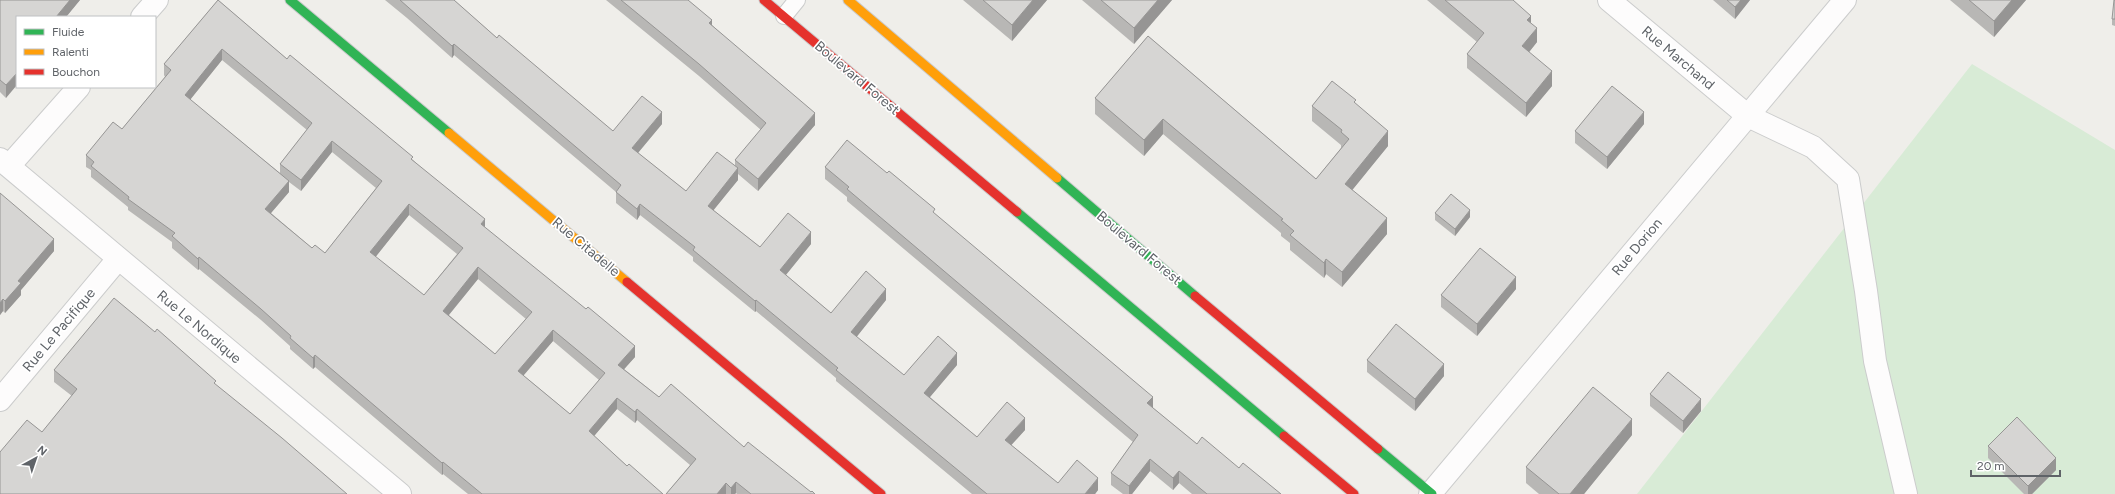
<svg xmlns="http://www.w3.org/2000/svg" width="2115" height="494" font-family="Figtree,sans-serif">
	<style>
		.green { fill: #d8ebd6 }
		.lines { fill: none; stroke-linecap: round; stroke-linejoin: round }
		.lane-casing { stroke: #cbcccc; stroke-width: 18 }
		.street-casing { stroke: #cbcccc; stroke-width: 24 }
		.fast-casing { stroke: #cacacb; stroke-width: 11 }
		.slow-casing { stroke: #cacacb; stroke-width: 11 }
		.jam-casing { stroke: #cacacb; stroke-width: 11 }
		.lane { stroke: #fdfcfc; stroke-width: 16 }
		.street { stroke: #fdfcfc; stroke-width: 22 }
		.fast { stroke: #30b455; stroke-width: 9 }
		.slow { stroke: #ff9f0a; stroke-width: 9 }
		.jam { stroke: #e5322d; stroke-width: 9 }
		.wall { fill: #b8b7b5; fill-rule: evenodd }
		.shaded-wall { fill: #969594 }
		.building { fill: #d6d5d3; stroke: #969594; fill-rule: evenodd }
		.labels { text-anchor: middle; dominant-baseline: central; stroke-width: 3.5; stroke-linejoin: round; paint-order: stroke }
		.street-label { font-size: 14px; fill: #5f6368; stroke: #fff }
	</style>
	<rect width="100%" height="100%" fill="#efeeea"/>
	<polygon class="green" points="1972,64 2115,150 2115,494 1637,494"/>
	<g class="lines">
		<g class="lane-casing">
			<polyline id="lane" points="784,16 797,0"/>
		</g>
		<g class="street-casing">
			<g id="street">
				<polyline points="1609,0 1748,116 1813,147 1848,179 1866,291 1875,361 1906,494"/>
				<polyline points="142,17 157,0"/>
				<polyline points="0,159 400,494"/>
				<polyline points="9,166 79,87"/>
				<polyline points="0,400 118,259"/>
				<polyline points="1430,494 1845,0"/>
			</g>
		</g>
		<g class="fast-casing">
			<g id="fast">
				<polyline points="290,0 449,133"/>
				<polyline points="1057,178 1195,296"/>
				<polyline points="1017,212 1284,436"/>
				<polyline points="1378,449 1432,494"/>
			</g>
		</g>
		<g class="slow-casing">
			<g id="slow">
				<polyline points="848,0 1057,178"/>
				<polyline points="449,133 627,282"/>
			</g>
		</g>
		<g class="jam-casing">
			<g id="jam">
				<polyline points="764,0 1017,212"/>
				<polyline points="627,282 881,494"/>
				<polyline points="1195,296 1378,449"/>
				<polyline points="1284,436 1354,494"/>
			</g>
		</g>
		<use href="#lane" class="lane"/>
		<use href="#street" class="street"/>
		<use href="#fast" class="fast"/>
		<use href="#slow" class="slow"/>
		<use href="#jam" class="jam"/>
	</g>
	<g class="wall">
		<polygon points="0,0 80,0 66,17 17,17 6,98 0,92"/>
		<path d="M218,0l69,59 126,101 72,68 150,129 -11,12 35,28 85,50 67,45 4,2h-78l-1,-1 -1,1h-69l24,-29 -53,-45 -2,3 -18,-14 -23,27 33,30 36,28h-195l-25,-20 -1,1 -127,-108 -2,2 -23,-20v-3l-29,-26 -62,-51 -1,1 -26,-22v-6l-44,-32v-3l-37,-30v-7l-5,-3v-12l36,-26 43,-52 -1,-2v-11zM222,60l85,70 -27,34v9l-90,-73zM332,152l44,36 -51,65 -13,-5 -41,-35 18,-21v-10l12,9zM409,215l48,39 -33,41 -49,-38zM478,279l48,40 -31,35 -46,-39zM553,341l46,39 -29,34 -47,-39z"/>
		<polygon points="385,0 454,0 497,38 613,131 662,124 638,153 686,191 735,166 735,160 761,130 699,76 606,0 688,0 712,25 815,125 758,191 738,174 738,180 713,210 760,247 811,244 786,275 831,313 886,300 856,337 904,375 957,365 930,397 977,437 1025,430 1011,445 1058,483 1098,490 1095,494 972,494 836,381 836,378 756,311 755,312 693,261 693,257 640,215 637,220 616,203 616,192 454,55 452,58 407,18"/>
		<polygon points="963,0 1047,0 1012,41"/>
		<polygon points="1082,0 1172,0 1134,44"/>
		<polygon points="1427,0 1513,0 1531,23 1537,42 1529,52 1552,86 1526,117 1467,68 1467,54 1477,42"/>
		<polygon points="1713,0 1750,0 1735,19"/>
		<polygon points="1950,0 2026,0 1994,37"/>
		<polygon points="2115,0 2115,26 2112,25 2112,19"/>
		<polygon points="1148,36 1316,179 1341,148 1341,145 1312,121 1312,106 1356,104 1388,146 1352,190 1387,234 1342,287 1326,274 1324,278 1290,250 1290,243 1281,236 1281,233 1163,134 1144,156 1095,114 1095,98"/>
		<polygon points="1644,124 1607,169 1575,143 1575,131"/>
		<polygon points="825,167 935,214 1153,408 1197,444 1239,468 1281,494 1192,494 1179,483 1173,490 1150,471 1132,494 1123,494 1111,485 1111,473 1133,442 847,201 847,197 825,179"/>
		<polygon points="0,193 54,251 21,290 21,295 5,313 3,311 0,315"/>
		<polygon points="1435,213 1470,217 1455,236 1435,220"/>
		<polygon points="1516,289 1477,336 1441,307 1441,295"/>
		<polygon points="1367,360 1444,376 1415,411 1367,372"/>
		<polygon points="54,370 216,384 42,432 72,396 54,382"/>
		<polygon points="1650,394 1701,411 1683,433 1650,406"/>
		<polygon points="1632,435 1584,494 1539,494 1526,483 1526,467"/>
		<polygon points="1988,446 2056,470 2032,494 2024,494 1988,458"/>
	</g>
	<g class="shaded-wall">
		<polygon points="70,0 80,0 66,17 56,17"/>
		<polygon points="1033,0 1047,0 1012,41 1012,25"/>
		<polygon points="1158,0 1172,0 1134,44 1134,28"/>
		<polygon points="1741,0 1750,0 1735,19 1735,7"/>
		<polygon points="2012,0 2026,0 1994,37 1994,21"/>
		<polygon points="1531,16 1531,30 1527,20"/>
		<polygon points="712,20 712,32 709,23"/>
		<polygon points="1537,28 1537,42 1522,61 1522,46"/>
		<polygon points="454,44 454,55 452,58 452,46"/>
		<polygon points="222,49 222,60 185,106 185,95"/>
		<polygon points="1552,71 1552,86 1526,117 1526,103"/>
		<polygon points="17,73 17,85 6,98 6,85"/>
		<polygon points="662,112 662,124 632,160 632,148"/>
		<polygon points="1644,112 1644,124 1607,169 1607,157"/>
		<polygon points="815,113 815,125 758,191 758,179"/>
		<polygon points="1163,119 1163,134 1144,156 1144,140"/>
		<polygon points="1388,131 1388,146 1345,199 1345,184"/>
		<polygon points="332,141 332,152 301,191 301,180"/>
		<polygon points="738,168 738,180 708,217 708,206"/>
		<polygon points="289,181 289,192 265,220 265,209"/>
		<polygon points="409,204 409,215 370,264 370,252"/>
		<polygon points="640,204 640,215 637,220 637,209"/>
		<polygon points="1470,210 1470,217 1455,236 1455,229"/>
		<polygon points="1387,218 1387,234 1342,287 1342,272"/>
		<polygon points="485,219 485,230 481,224"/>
		<polygon points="811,232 811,244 780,282 780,270"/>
		<polygon points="54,239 54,251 21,290 21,295 5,313 5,301 18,281"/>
		<polygon points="199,257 199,269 198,270 198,259"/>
		<polygon points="1326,259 1326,274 1324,278 1324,263"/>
		<polygon points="478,267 478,279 443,322 443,311"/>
		<polygon points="1516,277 1516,289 1477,336 1477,324"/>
		<polygon points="886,289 886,300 851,344 851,332"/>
		<polygon points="3,299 3,311 0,315 0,303"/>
		<polygon points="756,300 756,311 755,312 755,301"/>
		<polygon points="553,330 553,341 518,382 518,371"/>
		<polygon points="635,346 635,357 618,376 618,365"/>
		<polygon points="957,353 957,365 924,404 924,393"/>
		<polygon points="315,355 315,367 313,369 313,358"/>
		<polygon points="1444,364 1444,376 1415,411 1415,399"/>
		<polygon points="1153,397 1153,409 1147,403"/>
		<polygon points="617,398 617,409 589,442 589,431"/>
		<polygon points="1701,399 1701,411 1683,433 1683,421"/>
		<polygon points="637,409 637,420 635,423 635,412"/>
		<polygon points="1025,418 1025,430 1005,452 1005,440"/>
		<polygon points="1632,419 1632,435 1584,494 1570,494"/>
		<polygon points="2056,458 2056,470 2032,494 2028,494 2028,486"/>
		<polygon points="1150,459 1150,471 1132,494 1129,494 1129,486"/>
		<polygon points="443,462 443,474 442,475 442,463"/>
		<polygon points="1179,471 1179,483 1173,490 1173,478"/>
		<polygon points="1098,478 1098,490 1095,494 1085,494"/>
		<polygon points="736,482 736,493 735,494 731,494 731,488"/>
		<polygon points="726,483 726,494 717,494"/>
	</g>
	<g class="building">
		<polygon points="0,0 70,0 56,17 17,17 17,73 6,85 0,80"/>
		<path d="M218,0l69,59 3,-4 123,102 -2,2 74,60 -4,5 105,85 2,-2 47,39 -17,19 41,32 12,-13 73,63 4,-5 63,50 1,-1 3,3h-64l-15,-12 -5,6 -5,-5 -9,11h-51l30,-35 -59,-50 -2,3 -18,-14 -28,33 38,35 2,-2 34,30h-181l-39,-32 -1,1 -127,-108 -2,3 -23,-20 1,-2 -30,-27 -62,-52 -1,2 -26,-23 3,-3 -47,-34 1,-2 -38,-31 3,-4 -8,-7 27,-33 9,7 49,-59 -7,-6zM222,49l90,74 -32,41 21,16 31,-39 50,40 -57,72 -10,-8 -3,3 -47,-39 24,-28 -104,-86zM409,204l54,44 -39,47 -54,-43zM478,267l54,45 -37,42 -52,-43zM553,330l52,43 -35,41 -52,-43z"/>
		<polygon points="400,0 454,0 497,38 499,35 613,131 642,96 662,112 632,148 686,191 717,152 738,168 708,206 760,247 788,213 811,232 780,270 831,313 866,271 886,289 851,332 904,375 938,336 957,353 924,393 977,437 1007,402 1025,418 1005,440 1058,483 1077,460 1098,478 1085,494 987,494 836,370 838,368 756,300 755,301 693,250 695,247 640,204 637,209 616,192 621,185 454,44 452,46"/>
		<polygon points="621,0 688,0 712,20 709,23 815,113 758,179 735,160 766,123 699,64"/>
		<polygon points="983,0 1033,0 1012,25"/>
		<polygon points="1101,0 1158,0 1134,28"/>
		<polygon points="1445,0 1513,0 1531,16 1527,20 1537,28 1522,46 1552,71 1526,103 1467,54 1484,33"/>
		<polygon points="1727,0 1741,0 1735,7"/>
		<polygon points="1969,0 2012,0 1994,21"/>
		<polygon points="2114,0 2115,0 2115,19 2112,19"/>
		<polygon points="1148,36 1316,179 1349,139 1341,132 1342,130 1312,106 1332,81 1356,100 1354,102 1388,131 1345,184 1387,218 1342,272 1326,259 1324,263 1290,235 1294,231 1281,220 1283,219 1163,119 1144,140 1095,98"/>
		<polygon points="1612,86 1644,112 1607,157 1575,131"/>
		<polygon points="847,140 887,173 889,171 935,209 933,212 1153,397 1147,403 1197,444 1202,437 1239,468 1243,463 1281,494 1207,494 1179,471 1173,478 1150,459 1129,486 1111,473 1138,435 847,189 849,187 825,167"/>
		<polygon points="0,193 54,239 18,281 21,283 5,301 3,299 0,303"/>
		<polygon points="1451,194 1470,210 1455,229 1435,213"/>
		<polygon points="1480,248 1516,277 1477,324 1441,295"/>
		<polygon points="114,298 155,332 157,329 216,381 214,383 282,438 347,494 0,494 0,452 27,420 42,432 77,389 54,370"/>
		<polygon points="1396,324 1444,364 1415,399 1367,360"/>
		<polygon points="1668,372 1701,399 1683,421 1650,394"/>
		<polygon points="1593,387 1632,419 1570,494 1559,494 1526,467"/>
		<polygon points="2017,417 2056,458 2028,486 1988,446"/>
	</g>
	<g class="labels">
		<g class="street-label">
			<text transform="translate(1678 58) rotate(40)">Rue Marchand</text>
			<text transform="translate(857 78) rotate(40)">Boulevard Forest</text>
			<text transform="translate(586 247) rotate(40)">Rue Citadelle</text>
			<text transform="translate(1637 247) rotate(-50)">Rue Dorion</text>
			<text transform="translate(1139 248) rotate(40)">Boulevard Forest</text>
			<text transform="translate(199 327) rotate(40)">Rue Le Nordique</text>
			<text transform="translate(59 330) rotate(-50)">Rue Le Pacifique</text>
		</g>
	</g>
	<rect x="16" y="16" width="140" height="72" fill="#ffffff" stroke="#bfc1c3"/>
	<rect x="24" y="29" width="20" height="6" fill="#30b455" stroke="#bfc1c3"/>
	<text x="52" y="36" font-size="12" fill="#5f6368">Fluide</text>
	<rect x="24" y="49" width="20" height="6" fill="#ff9f0a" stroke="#bfc1c3"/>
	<text x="52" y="56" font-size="12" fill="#5f6368">Ralenti</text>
	<rect x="24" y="69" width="20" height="6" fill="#e5322d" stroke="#bfc1c3"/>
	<text x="52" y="76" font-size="12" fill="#5f6368">Bouchon</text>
	<g transform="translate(36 458) rotate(40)" stroke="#ffffff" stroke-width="3" paint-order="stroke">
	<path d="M0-3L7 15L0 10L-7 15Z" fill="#5f6368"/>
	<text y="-6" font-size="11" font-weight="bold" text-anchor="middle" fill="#5f6368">N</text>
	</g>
	<path d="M1971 470v6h89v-6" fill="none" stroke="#5f6368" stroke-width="2"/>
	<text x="1977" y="470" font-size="12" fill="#5f6368" stroke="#ffffff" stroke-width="3" paint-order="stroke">20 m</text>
</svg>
